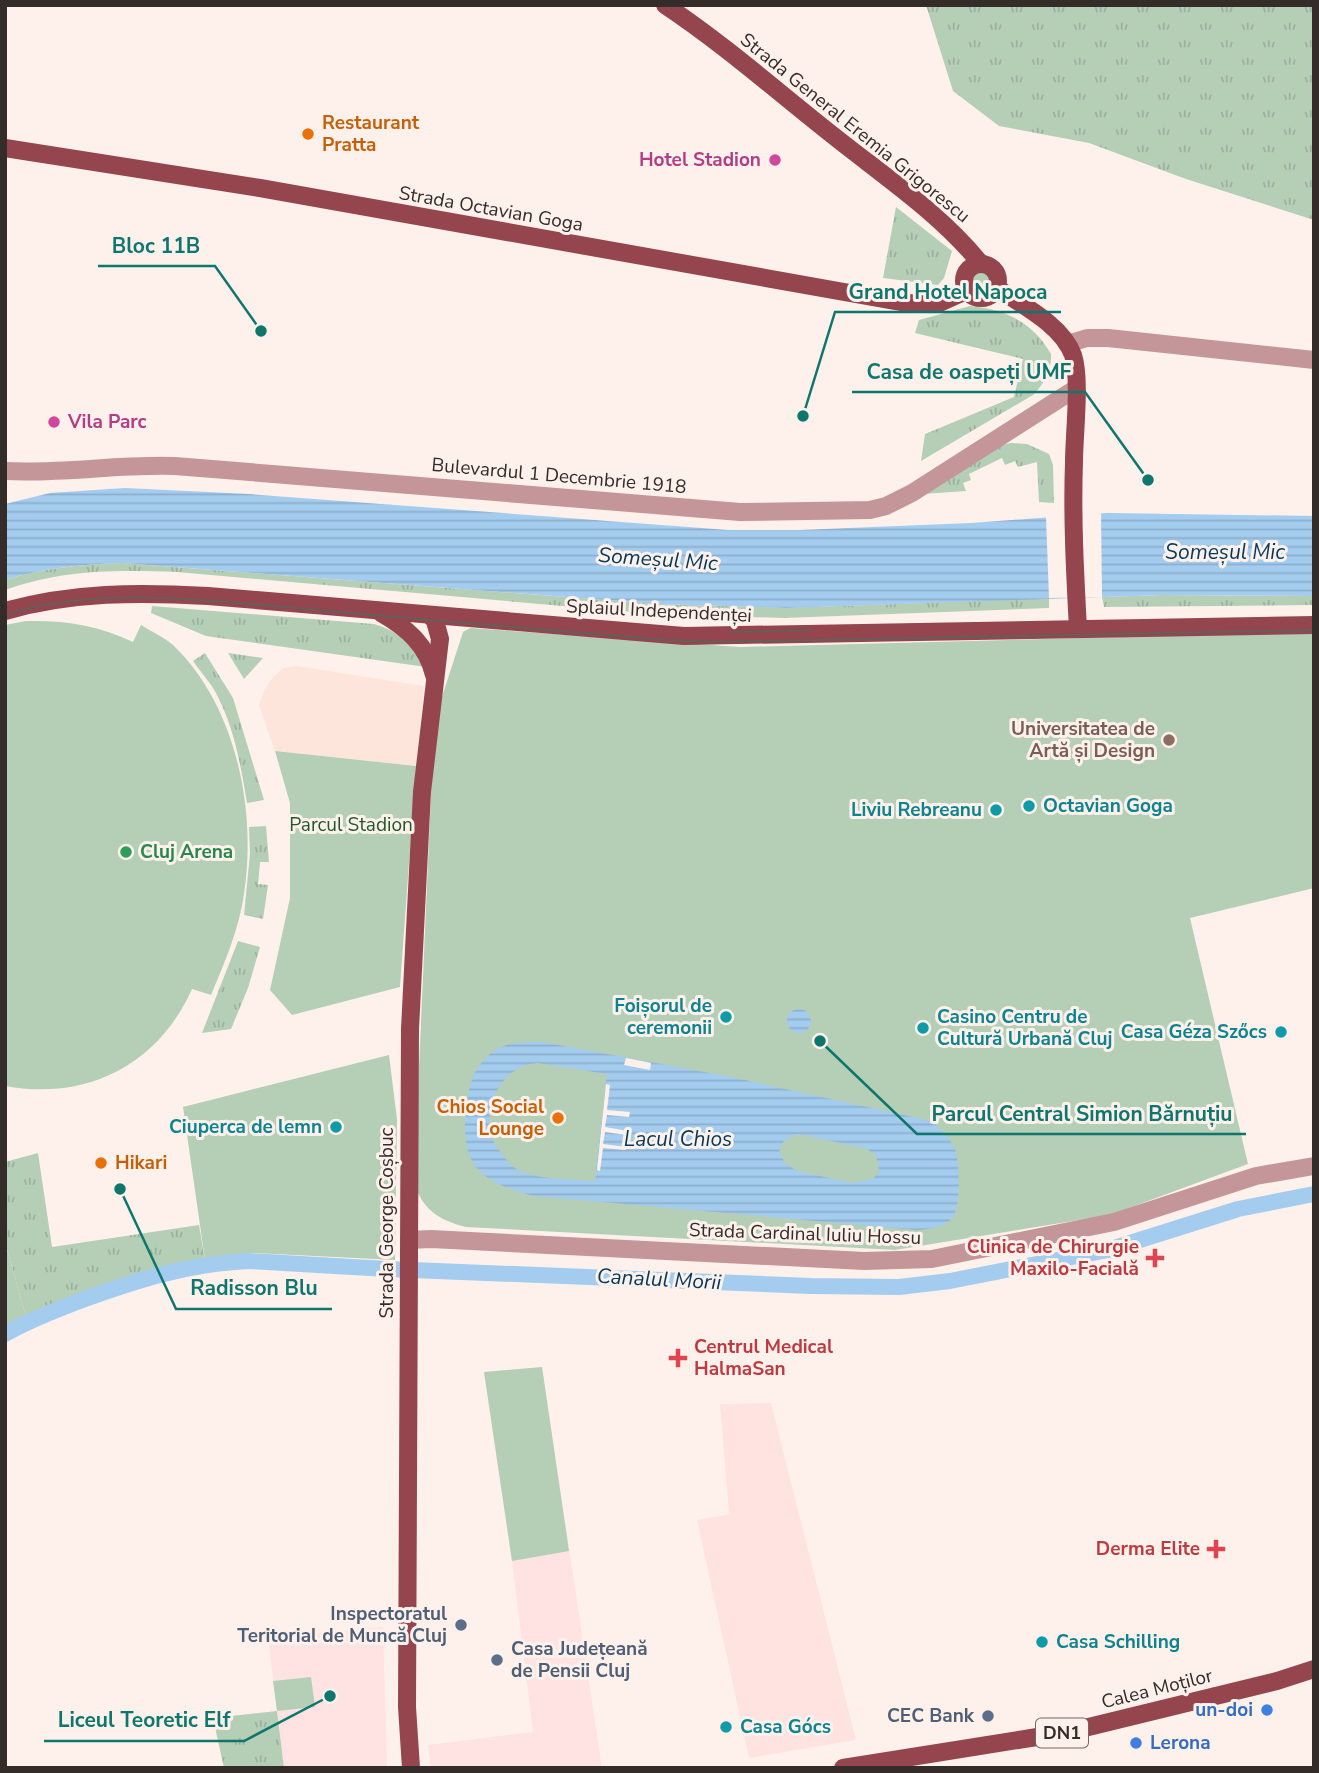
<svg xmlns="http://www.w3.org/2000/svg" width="1319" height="1773" font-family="'Nunito Sans',sans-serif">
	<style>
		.built { fill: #fde5db }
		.education { fill: #fee3e2 }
		.medical { fill: #fee3e0 }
		.grass { fill: url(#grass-tufts) }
		.green { fill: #b5ceb6 }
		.water { fill: url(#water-rules); fill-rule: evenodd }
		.pier { fill: #fef1eb }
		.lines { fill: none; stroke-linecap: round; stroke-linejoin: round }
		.canal { stroke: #a3ccee; stroke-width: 16 }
		.minor { stroke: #c49699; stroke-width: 18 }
		.major { stroke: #94454e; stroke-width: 18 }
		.tram { stroke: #675d59; stroke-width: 2 }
		.food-dot { fill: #e8710a; stroke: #fef1eb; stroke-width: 2.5 }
		.hotel-dot { fill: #d1479c; stroke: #fef1eb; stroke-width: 2.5 }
		.education-dot { fill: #8d6e63; stroke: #fef1eb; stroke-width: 2.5 }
		.culture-dot { fill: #0f9aa8; stroke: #fef1eb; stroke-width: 2.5 }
		.leisure-dot { fill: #2e9e5b; stroke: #fef1eb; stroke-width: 2.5 }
		.health-dot { fill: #e0444e; stroke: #fef1eb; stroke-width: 2.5 }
		.service-dot { fill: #5c6f8a; stroke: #fef1eb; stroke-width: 2.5 }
		.shop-dot { fill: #3f7fe0; stroke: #fef1eb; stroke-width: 2.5 }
		.labels { text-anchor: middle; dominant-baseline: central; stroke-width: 6; stroke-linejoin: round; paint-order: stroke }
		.shield { fill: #fef1eb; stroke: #716762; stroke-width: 2 }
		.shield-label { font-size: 18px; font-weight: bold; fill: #342c28 }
		.food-label { font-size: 19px; font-weight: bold; fill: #c56008; stroke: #fef1eb; text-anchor: start }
		.street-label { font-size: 19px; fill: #342c28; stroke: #fef1eb }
		.hotel-label { font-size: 19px; font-weight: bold; fill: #b23c85; stroke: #fef1eb; text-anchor: end }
		.education-label { font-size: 19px; font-weight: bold; fill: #785e54; stroke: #fef1eb; text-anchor: end }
		.culture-label { font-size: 19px; font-weight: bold; fill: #0d838f; stroke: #fef1eb; text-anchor: start }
		.park-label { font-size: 19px; fill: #215729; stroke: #fef1eb }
		.leisure-label { font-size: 19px; font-weight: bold; fill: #27864d; stroke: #fef1eb; text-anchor: start }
		.health-label { font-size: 19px; font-weight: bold; fill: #be3a42; stroke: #fef1eb; text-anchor: end }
		.service-label { font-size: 19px; font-weight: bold; fill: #4e5e75; stroke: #fef1eb; text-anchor: end }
		.shop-label { font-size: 19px; font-weight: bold; fill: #366cbe; stroke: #fef1eb; text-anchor: end }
		.water-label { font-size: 21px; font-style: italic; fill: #063959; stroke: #fef1eb }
		.leader { fill: none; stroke: #0f766e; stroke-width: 2.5 }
		.callout-dot { fill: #0f766e; stroke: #fef1eb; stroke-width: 2.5 }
		.callout-label { font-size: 21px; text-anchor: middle; font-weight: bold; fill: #0f766e; stroke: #fef1eb; stroke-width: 6; stroke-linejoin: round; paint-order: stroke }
	</style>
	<defs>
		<pattern id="grass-tufts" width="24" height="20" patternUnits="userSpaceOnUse" patternTransform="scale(1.75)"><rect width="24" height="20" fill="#b5ceb6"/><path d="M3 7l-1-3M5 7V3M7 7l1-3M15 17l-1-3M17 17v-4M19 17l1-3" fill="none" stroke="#9cb19c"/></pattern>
		<pattern id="water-rules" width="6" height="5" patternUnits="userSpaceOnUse" patternTransform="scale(1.75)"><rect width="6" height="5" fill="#a3ccee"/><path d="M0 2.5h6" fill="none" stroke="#8dafcc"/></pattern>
	</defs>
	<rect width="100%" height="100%" fill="#fef1eb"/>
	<polygon class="built" points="297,666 424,686 416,766 275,751 259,705 264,691 273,677 283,668"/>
	<g class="education">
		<polygon points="542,1367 602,1768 431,1768 428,1745 533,1732 512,1561 484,1372"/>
		<polygon points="383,1627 387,1768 284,1768 268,1638"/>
	</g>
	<polygon class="medical" points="771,1403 856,1740 749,1758 697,1520 729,1514 720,1404"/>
	<g class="grass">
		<polygon points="926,5 1314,5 1314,220 1186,179 1089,143 999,126 953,91"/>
		<polygon points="896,207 952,251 944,278 938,285 883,278"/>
		<circle cx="980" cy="281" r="12"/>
		<path d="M970,306c35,3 63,16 81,48 1,16 -7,30 -18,41l-112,66 4,-27 89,-37 9,-38 -108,-26 4,-13z"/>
		<polygon points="1011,443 1027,444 1049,454 1053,465 1054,503 1039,502 1037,462 1018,467 1015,461 1005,465 1002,458 969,474 971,480 963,483 966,491 923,494 1001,445"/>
		<path d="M122,563l536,41 128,4 263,-10v10l-265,10 -130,-4 -477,-42c-62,-2 -112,-3 -172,18v-10c38,-12 77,-16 117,-17z"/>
		<polygon points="1163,595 1314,596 1314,605 1104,607 1102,597"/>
		<path d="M152,606l222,18c25,7 38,21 52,43l-220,-31 -55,-23z"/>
		<path d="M205,653l28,45 31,102 -17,3c-6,-36 -12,-72 -29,-106 -6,-13 -17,-24 -25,-36z"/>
		<polygon points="228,653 263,658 244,679"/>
		<polygon points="266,826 269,862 260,862 258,884 268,885 263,919 244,915 250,854 249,827"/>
		<polygon points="238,941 260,947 248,988 231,1029 202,1033"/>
		<polygon points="38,1153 52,1247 199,1225 205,1260 153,1270 102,1286 26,1317 5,1242 5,1162"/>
		<polygon points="277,1711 284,1768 224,1768 213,1718"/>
	</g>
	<g class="green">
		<path d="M26,621c38,-1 72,4 107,21l8,-17c11,7 23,12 32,20 63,60 84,165 71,249 -5,35 -19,68 -33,101l-19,-6c-34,76 -105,112 -187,97v-461z"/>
		<path d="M470,628l270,19 574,-15v256l-124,30 58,246 -138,51 -215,35 -429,-23c-28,-7 -44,-18 -52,-45l19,-434 5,-39 25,-77z"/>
		<polygon points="275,751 416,766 400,987 292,1015 270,990 290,898 290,803"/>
		<polygon points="389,1055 397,1119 395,1260 253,1253 205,1260 183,1107"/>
		<polygon points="5,1242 26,1317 5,1327"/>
		<polygon points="542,1367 569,1551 512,1561 484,1372"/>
		<polygon points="311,1677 315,1707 277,1711 273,1681"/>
	</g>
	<g class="water">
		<path d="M125,488l124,6 479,36h71l172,-7 136,-10 207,3v80l-151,-1 -377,13 -128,-4 -536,-41c-40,1 -79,5 -117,17v-76l45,-11z"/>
		<circle cx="799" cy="1021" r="12"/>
		<path d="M526,1042h16l184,34 201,44c11,6 21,15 27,27 6,12 7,58 -1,70 -8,10 -23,12 -35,13l-384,-34c-20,-5 -43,-12 -57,-28 -18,-20 -13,-70 -3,-94 5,-9 13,-18 21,-24 9,-6 21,-7 31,-8zM538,1063l69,11 -12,107c-21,-2 -55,-1 -75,-10 -7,-3 -15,-12 -19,-18 -4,-6 -9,-12 -10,-19 -8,-32 13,-69 47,-71zM797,1134l68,14 11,7 3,16 -6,8 -21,4 -55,-12 -12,-8 -6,-12 5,-10z"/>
	</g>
	<g class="pier">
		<polygon points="1101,513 1102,597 1049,598 1046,517"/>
		<polygon points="626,1058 651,1063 650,1070 624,1065"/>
		<polygon points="606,1084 610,1085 607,1110 630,1112 629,1117 607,1115 605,1127 628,1131 627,1135 605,1132 603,1144 626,1147 626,1150 603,1148 600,1171 597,1170"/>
	</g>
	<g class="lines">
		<path class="canal" d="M5,1334c25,-14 53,-25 80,-35 55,-20 104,-35 163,-38l139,8 424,17 88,1 51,-6 158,-31 130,-41 76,-15"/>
		<g class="minor">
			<polyline points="1067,344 1087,338 1108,338 1314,360"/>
			<path d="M5,471c57,3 113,-7 170,-5l565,46 130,-2 16,-4 26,-13 163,-104"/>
			<polyline points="409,1240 431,1239 864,1261 932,1259 1114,1222 1256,1176 1314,1166"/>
		</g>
		<g class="major">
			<path d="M665,5c60,40 114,88 170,132 49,39 107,78 146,127"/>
			<polyline points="5,148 260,188 906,303 937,304 966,291"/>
			<circle cx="981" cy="281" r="17"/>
			<path d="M997,288c25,17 65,37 76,67 8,24 1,80 1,107 -2,55 1,111 4,167"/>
			<path d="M5,611c67,-19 134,-19 203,-15l476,40 630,-11"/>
			<path d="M381,613c26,15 46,32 53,62"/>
			<polyline points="411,1768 407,1707 410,1029 422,792 440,639 435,621 430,615"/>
			<polyline points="843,1768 1068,1732 1277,1681 1314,1669"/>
		</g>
		<g class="tram">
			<path d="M5,615c97,-33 233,-11 333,-3 110,10 220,19 329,28l49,2 598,-12"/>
			<polyline points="733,632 810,630"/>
		</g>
	</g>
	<g class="food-dot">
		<circle cx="308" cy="134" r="7"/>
		<circle cx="558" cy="1118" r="7"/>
		<circle cx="101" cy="1163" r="7"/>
	</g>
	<g class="hotel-dot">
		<circle cx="775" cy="160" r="7"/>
		<circle cx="54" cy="422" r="7"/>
	</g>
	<circle class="education-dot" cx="1169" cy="740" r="7"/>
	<g class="culture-dot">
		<circle cx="1029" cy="806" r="7"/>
		<circle cx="996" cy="810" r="7"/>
		<circle cx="726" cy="1017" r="7"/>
		<circle cx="923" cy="1028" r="7"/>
		<circle cx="1281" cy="1032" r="7"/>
		<circle cx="336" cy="1127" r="7"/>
		<circle cx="1042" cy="1642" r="7"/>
		<circle cx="726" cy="1727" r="7"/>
	</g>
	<circle class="leisure-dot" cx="126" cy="852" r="7"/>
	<g class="health-dot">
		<path d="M1151.5 1247.5h7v7h7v7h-7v7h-7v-7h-7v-7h7z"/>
		<path d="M674.5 1347.5h7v7h7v7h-7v7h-7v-7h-7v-7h7z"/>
		<path d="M1212.5 1538.5h7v7h7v7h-7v7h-7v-7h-7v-7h7z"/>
	</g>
	<g class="service-dot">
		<circle cx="461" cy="1625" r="7"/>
		<circle cx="497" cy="1660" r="7"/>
		<circle cx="988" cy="1716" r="7"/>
	</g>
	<g class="shop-dot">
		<circle cx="1267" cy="1710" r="7"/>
		<circle cx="1136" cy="1743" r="7"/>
	</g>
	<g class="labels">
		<rect class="shield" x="1036" y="1718.5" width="52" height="29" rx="5"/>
		<g class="shield-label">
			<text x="1062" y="1733">DN1</text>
		</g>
		<g class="food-label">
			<text x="322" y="123">Restaurant<tspan x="322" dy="22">Pratta</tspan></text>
			<text x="544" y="1107" text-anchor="end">Chios Social<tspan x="544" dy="22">Lounge</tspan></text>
			<text x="115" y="1163">Hikari</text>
		</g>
		<g class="street-label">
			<text transform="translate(855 128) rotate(39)">Strada General Eremia Grigorescu</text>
			<text transform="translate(491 209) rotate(10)">Strada Octavian Goga</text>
			<text transform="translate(559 476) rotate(5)">Bulevardul 1 Decembrie 1918</text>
			<text transform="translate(659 611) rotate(3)">Splaiul Independenței</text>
			<text transform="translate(387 1223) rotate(-90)">Strada George Coșbuc</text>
			<text transform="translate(805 1234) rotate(2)">Strada Cardinal Iuliu Hossu</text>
			<text transform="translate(1157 1689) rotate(-14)">Calea Moților</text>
		</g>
		<g class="hotel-label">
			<text x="761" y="160">Hotel Stadion</text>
			<text x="68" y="422" text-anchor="start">Vila Parc</text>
		</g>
		<g class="education-label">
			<text x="1155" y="729">Universitatea de<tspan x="1155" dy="22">Artă și Design</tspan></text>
		</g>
		<g class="culture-label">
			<text x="1043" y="806">Octavian Goga</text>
			<text x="982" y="810" text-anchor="end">Liviu Rebreanu</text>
			<text x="712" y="1006" text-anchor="end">Foișorul de<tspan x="712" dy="22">ceremonii</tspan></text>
			<text x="937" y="1017">Casino Centru de<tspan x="937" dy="22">Cultură Urbană Cluj</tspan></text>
			<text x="1267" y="1032" text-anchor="end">Casa Géza Szőcs</text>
			<text x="322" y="1127" text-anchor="end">Ciuperca de lemn</text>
			<text x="1056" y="1642">Casa Schilling</text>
			<text x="740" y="1727">Casa Gócs</text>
		</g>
		<g class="park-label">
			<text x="351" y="825">Parcul Stadion</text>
		</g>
		<g class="leisure-label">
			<text x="140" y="852">Cluj Arena</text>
		</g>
		<g class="health-label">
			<text x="1139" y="1247">Clinica de Chirurgie<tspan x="1139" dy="22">Maxilo-Facială</tspan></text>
			<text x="694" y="1347" text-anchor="start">Centrul Medical<tspan x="694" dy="22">HalmaSan</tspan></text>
			<text x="1200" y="1549">Derma Elite</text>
		</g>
		<g class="service-label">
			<text x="447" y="1614">Inspectoratul<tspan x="447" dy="22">Teritorial de Muncă Cluj</tspan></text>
			<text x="511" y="1649" text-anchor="start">Casa Județeană<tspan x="511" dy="22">de Pensii Cluj</tspan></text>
			<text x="974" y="1716">CEC Bank</text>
		</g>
		<g class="shop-label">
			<text x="1253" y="1710">un-doi</text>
			<text x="1150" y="1743" text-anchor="start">Lerona</text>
		</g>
		<g class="water-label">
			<text x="1225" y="552">Someșul Mic</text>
			<text transform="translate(658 559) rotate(4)">Someșul Mic</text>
			<text x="678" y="1139">Lacul Chios</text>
			<text transform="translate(659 1279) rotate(3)">Canalul Morii</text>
		</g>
	</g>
	<path class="leader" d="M261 331L215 266H98M803 416L835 312H1061M1148 480L1085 392H852M820 1041L917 1134H1246M120 1189L176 1309H332M330 1696L244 1741H44"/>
	<g class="callout-dot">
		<circle cx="261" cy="331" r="7"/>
		<circle cx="803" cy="416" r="7"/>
		<circle cx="1148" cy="480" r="7"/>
		<circle cx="820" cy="1041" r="7"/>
		<circle cx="120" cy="1189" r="7"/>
		<circle cx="330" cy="1696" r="7"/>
	</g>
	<g class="callout-label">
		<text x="156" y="253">Bloc 11B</text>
		<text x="948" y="299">Grand Hotel Napoca</text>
		<text x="969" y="379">Casa de oaspeți UMF</text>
		<text x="1082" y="1121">Parcul Central Simion Bărnuțiu</text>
		<text x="254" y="1295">Radisson Blu</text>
		<text x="144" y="1727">Liceul Teoretic Elf</text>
	</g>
	<rect width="1319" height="1773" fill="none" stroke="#342c28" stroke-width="14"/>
</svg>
